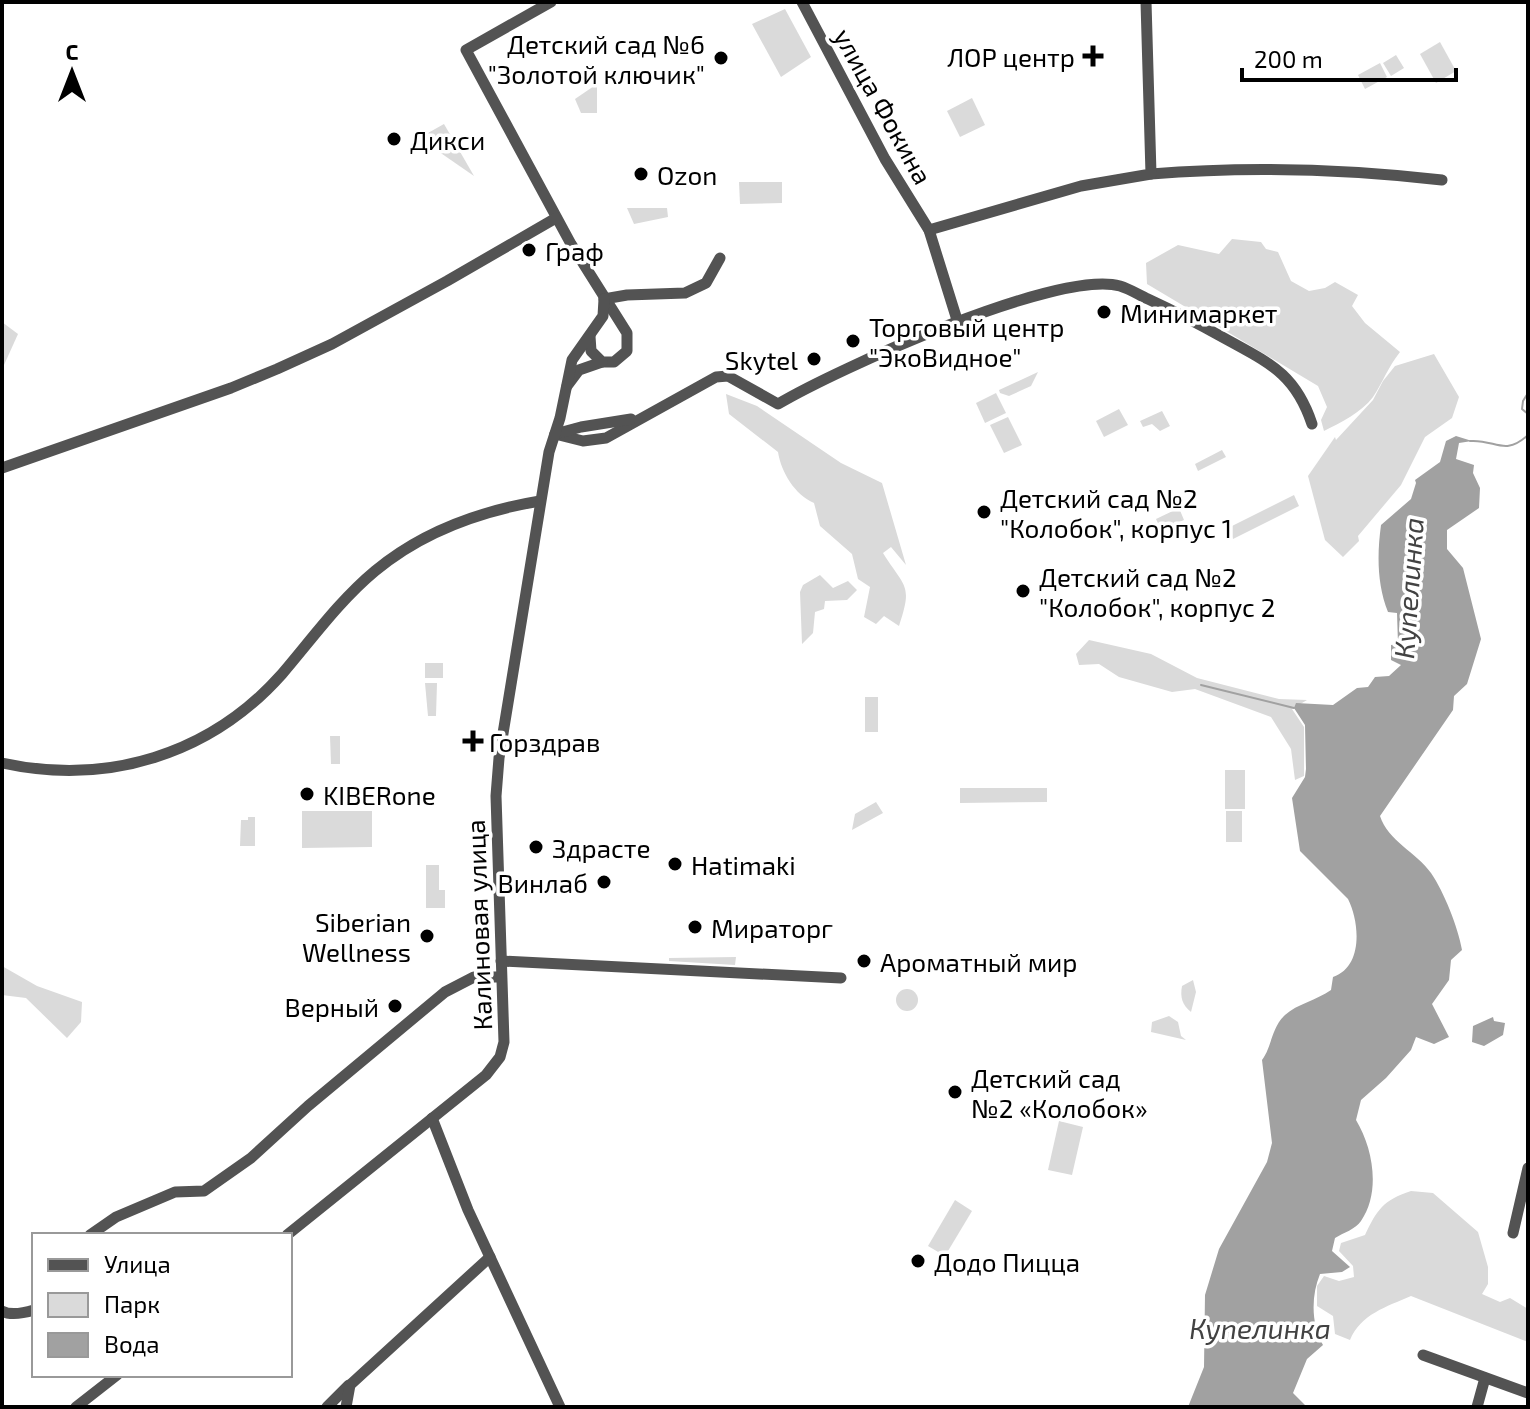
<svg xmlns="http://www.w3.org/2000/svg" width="1530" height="1409" font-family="'Exo 2',sans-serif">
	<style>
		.green { fill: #dadada }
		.water { fill: #a1a1a1 }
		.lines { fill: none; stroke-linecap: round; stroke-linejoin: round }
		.stream { stroke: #a1a1a1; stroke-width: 2 }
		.minor { stroke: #535353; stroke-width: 11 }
		.poi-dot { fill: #000; stroke: #fff; stroke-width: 3 }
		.labels { text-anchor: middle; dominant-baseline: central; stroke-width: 7; stroke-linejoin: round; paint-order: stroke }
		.poi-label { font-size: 26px; fill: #000; stroke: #fff; text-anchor: start }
		.street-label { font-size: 26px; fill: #000; stroke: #fff }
		.water-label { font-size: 28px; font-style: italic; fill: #424242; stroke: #fff }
	</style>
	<rect width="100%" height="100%" fill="#fff"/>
	<g class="green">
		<polygon points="785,9 811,57 781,77 752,24"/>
		<polygon points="1440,42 1456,71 1436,83 1420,54"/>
		<polygon points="1396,55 1404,68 1391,76 1383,63"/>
		<polygon points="1380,63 1387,77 1365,89 1358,75"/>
		<polygon points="597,84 597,113 581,113 575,99"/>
		<polygon points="972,98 985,125 960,137 947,111"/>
		<polygon points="444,124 474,176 419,138"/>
		<polygon points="739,182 782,182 782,203 740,204"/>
		<polygon points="627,208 667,208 668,217 634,224"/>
		<path d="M1232,239l29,3 5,7 12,3 13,29 18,10 16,-3 10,-6 23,13 -6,11 13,17 35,29c-12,15 -17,30 -27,45 -11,15 -33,26 -49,34l-3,-11 6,-13 -9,-21 -171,-102 -1,-21 32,-18 41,9z"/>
		<polygon points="2,322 18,334 4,365 2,365"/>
		<polygon points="1434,354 1459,397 1452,418 1425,437 1401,485 1358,536 1359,541 1343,557 1325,540 1308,476 1335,437 1336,440 1373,400 1383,381 1395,366"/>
		<polygon points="1038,372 1031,386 1009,396 1000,393 999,390"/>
		<polygon points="996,393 1006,413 985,423 976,403"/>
		<path d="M726,394l31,12 84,57 41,20 24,82 -15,-18 -8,6c22,35 30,31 16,73l-15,-10 -8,8 -12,-7 6,-30 -12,-8 -6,-25 -32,-28 -6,-23c-19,-8 -33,-31 -36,-51l-49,-38z"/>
		<polygon points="1119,409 1128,425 1104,437 1096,421"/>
		<polygon points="1162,411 1170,426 1160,431 1152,424 1143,427 1140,421"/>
		<polygon points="1008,417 1022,445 1004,453 990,425"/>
		<polygon points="1222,450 1226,457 1198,471 1195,464"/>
		<polygon points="1294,495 1299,506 1233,539 1228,528"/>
		<polygon points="1179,508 1184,520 1161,530 1156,519"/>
		<polygon points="820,575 833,588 848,581 857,590 847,600 825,601 824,609 815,612 813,633 802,644 800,592 803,585"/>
		<polygon points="1089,640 1151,654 1197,678 1279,699 1307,700 1292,709 1304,727 1304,776 1295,780 1291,749 1271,717 1195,689 1172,692 1119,677 1099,664 1079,665 1076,654"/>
		<rect x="425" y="663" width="18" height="15"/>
		<polygon points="425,683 437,683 436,716 428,716"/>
		<rect x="865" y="697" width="13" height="35"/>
		<polygon points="330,736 340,736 340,764 331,764"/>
		<rect x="1225" y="770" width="20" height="39"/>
		<polygon points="960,788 1047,788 1047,802 960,803"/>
		<polygon points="876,802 883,813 852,830 855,814"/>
		<polygon points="302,811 372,811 372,847 302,848"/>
		<rect x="1226" y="811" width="16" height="31"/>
		<polygon points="248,817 255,817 255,846 240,846 241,820 248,820"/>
		<polygon points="426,865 439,865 439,890 445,890 445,908 426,908"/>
		<polygon points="736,957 735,965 669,961 669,958"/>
		<polygon points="2,966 37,986 82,1002 81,1022 67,1038 26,998 2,995"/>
		<path d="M1193,980l3,12 -5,20c-9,-7 -11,-15 -9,-26z"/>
		<circle cx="907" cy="1000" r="11"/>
		<polygon points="1169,1016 1178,1022 1181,1036 1186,1040 1151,1032 1152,1022"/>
		<polygon points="1059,1121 1083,1127 1072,1175 1048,1170"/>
		<path d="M1411,1191l22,2 45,39 10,35v17l-6,10 18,8 10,-4 18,11v33l-117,-46c-25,11 -50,18 -61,44l-15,-6 -2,-18 -16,-10v-20l7,-10 15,5 15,-4 -1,-11 -14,-15 2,-8 24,-8c12,-25 18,-35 46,-44z"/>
		<polygon points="955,1200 972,1211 945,1256 928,1246"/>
	</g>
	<g class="water">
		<path d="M1456,436l16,5 -13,2 -3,16 18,6 -1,8 7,15 -1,20 -32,22v19l16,19 18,71 -14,45 -13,12 -1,14 -73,106c8,25 36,36 51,57 13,19 27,54 31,77l-11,10 -2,20 -17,24 17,33 -15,7 -18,-7 -5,13 -25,28 -25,22 -5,20c17,28 25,72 5,101 -5,8 -18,12 -26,17l-3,13 18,16 -8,5 -22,2c-9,22 -9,50 3,71l-16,14 -14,34 14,14h-119l16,-40 1,-72 14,-46 48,-87 5,-19 -10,-83c10,-13 9,-32 23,-45 12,-11 32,-15 46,-25l2,-13c30,-10 27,-54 15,-78l-48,-48 -8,-53 13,-21 1,-8 -1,-44 -11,-17 2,-5 37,2 24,-17 11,-1 7,-10 14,-1 12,-11 -10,-5v-15l7,-1 -1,-31 -9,-1c-11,-28 -11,-57 -7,-87l30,-26 5,-16 -1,-3 25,-18 6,-21z"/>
		<polygon points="1493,1017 1494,1021 1505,1023 1503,1035 1484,1046 1472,1042 1473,1026"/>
	</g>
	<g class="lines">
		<g class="stream">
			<polyline points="1528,393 1523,401 1522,409 1528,414"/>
			<path d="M1470,441c26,-2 34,16 58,-6"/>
			<polyline points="1201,685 1294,708"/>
		</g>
		<g class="minor">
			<polyline points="551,2 466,50 571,244 627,333 627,351 614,362 602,362 591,351 590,336"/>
			<polyline points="802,2 885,159 929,230 958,323"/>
			<path d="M1151,174c97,-8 195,-5 291,6"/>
			<polyline points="929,230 1081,186 1151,174 1146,2"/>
			<polyline points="604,299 627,295 685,293 706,283 720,258"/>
			<polyline points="567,386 579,370 602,362"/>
			<path d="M555,434l28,7 23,-3 110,-61 12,-1 50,28c59,-35 280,-135 342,-118 10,3 19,9 28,13 26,12 51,25 76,39 45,25 71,35 88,86"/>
			<polyline points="555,434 581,427 631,419"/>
			<polyline points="2,468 231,388 277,369 332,344 447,281 556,218"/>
			<path d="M2,763c105,23 208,-8 280,-89 30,-35 57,-73 93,-103 48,-40 105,-60 165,-70"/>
			<polyline points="501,961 841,978"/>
			<polyline points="432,1118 468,1210 560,1407"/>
			<polyline points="1513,1233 1528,1168"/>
			<polyline points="90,1235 116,1217 175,1192 204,1191 251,1158 308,1106 445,992 474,977 501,977"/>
			<polyline points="287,1235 486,1075 500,1057 504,1042 496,796 499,758 549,452 560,418 572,360 603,316 604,299"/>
			<path d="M2,1311c9,5 22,2 32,-1"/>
			<polyline points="1423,1355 1528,1393"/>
			<polyline points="76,1407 117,1375"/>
			<polyline points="327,1407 349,1385"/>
			<polyline points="346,1407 350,1385 490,1257"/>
			<polyline points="1477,1407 1485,1378"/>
		</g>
	</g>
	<g class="poi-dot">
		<path d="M1089 44h8v8h8v8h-8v8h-8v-8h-8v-8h8z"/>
		<circle cx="721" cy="58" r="8"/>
		<circle cx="394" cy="139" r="8"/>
		<circle cx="641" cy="174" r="8"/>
		<circle cx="529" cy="250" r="8"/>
		<circle cx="1104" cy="312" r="8"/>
		<circle cx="853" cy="341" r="8"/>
		<circle cx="814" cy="359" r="8"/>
		<circle cx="984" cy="512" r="8"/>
		<circle cx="1023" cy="591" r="8"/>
		<path d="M469 729h8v8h8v8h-8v8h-8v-8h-8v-8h8z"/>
		<circle cx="307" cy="794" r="8"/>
		<circle cx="536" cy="847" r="8"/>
		<circle cx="675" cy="864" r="8"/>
		<circle cx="604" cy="882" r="8"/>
		<circle cx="695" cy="927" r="8"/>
		<circle cx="427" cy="936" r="8"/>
		<circle cx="864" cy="961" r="8"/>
		<circle cx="395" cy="1006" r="8"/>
		<circle cx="955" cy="1092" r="8"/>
		<circle cx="918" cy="1261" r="8"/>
	</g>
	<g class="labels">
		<g class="poi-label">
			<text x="705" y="43" text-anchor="end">Детский сад №6<tspan x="705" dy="30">"Золотой ключик"</tspan></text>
			<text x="1075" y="56" text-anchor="end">ЛОР центр</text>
			<text x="410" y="139">Дикси</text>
			<text x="657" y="174">Ozon</text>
			<text x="545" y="250">Граф</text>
			<text x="1120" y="312">Минимаркет</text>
			<text x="869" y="326">Торговый центр<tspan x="869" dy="30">"ЭкоВидное"</tspan></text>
			<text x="798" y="359" text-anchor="end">Skytel</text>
			<text x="1000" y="497">Детский сад №2<tspan x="1000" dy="30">"Колобок", корпус 1</tspan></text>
			<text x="1039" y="576">Детский сад №2<tspan x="1039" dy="30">"Колобок", корпус 2</tspan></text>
			<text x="489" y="741">Горздрав</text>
			<text x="323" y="794">KIBERone</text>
			<text x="552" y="847">Здрасте</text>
			<text x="691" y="864">Hatimaki</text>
			<text x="588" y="882" text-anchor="end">Винлаб</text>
			<text x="411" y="921" text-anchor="end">Siberian<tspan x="411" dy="30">Wellness</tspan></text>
			<text x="711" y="927">Мираторг</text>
			<text x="880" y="961">Ароматный мир</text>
			<text x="379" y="1006" text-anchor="end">Верный</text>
			<text x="971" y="1077">Детский сад<tspan x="971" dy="30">№2 «Колобок»</tspan></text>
			<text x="934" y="1261">Додо Пицца</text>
		</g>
		<g class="street-label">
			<text transform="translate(884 106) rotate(61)">улица Фокина</text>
			<text transform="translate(478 925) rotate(-92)">Калиновая улица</text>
		</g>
		<g class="water-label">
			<text transform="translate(1408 588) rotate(-86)">Купелинка</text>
			<text x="1260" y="1328">Купелинка</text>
		</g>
	</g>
	<rect width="1530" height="1409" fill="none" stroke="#000000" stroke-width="8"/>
	<rect x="32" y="1233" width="260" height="144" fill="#ffffff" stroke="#999999" stroke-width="2"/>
	<rect x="48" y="1259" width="40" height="12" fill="#535353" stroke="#999999" stroke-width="2"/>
	<text x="104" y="1273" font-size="24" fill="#000000">Улица</text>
	<rect x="48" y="1293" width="40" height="24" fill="#dadada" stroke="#999999" stroke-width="2"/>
	<text x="104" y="1313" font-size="24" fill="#000000">Парк</text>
	<rect x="48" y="1333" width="40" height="24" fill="#a1a1a1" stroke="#999999" stroke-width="2"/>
	<text x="104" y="1353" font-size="24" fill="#000000">Вода</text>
	<g transform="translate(72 72)" stroke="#ffffff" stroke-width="6" paint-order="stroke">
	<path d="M0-6L14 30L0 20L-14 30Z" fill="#000000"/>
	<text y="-12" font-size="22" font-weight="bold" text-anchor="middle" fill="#000000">С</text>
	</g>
	<path d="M1242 68v12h214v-12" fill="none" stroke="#000000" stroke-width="4"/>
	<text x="1254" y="68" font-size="24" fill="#000000" stroke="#ffffff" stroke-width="6" paint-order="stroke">200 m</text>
</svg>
